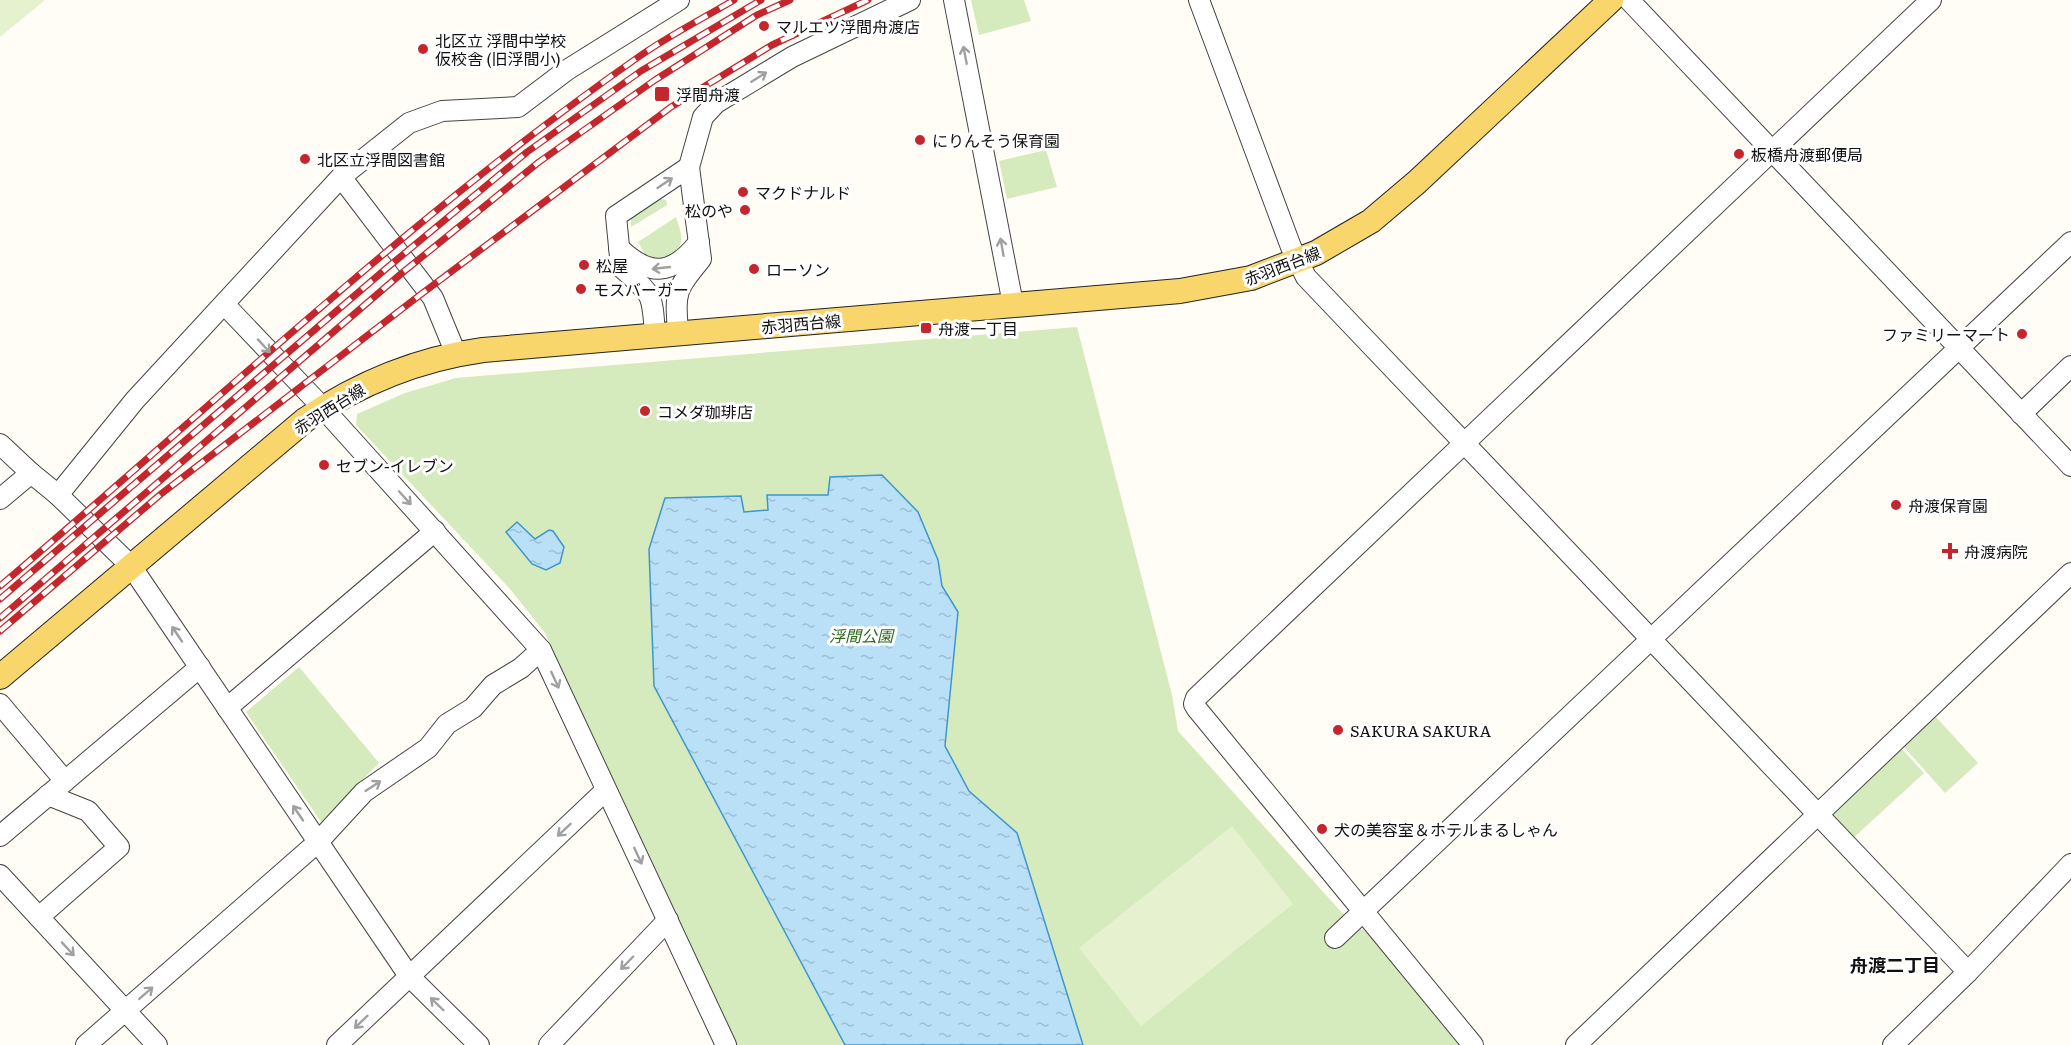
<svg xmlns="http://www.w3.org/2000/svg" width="2071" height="1045" font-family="Literata,'Noto Sans JP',serif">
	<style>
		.grass { fill: #d5ebbd }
		.pitch { fill: #e6f2cf }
		.water { fill: url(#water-ripples); stroke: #3f96cf; stroke-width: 1.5 }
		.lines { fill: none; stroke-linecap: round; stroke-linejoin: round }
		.minor-casing { stroke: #444; stroke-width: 22 }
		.major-casing { stroke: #222; stroke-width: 26 }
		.minor { stroke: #fff; stroke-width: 20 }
		.major { stroke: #f9d66b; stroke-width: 24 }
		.rail-casing { stroke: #c4262e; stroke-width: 7 }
		.rail { stroke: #fff; stroke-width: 4.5; stroke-dasharray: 14; stroke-linecap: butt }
		.oneway { stroke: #a0a0a0 }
		.poi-dot { fill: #c4262e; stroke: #fff; stroke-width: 2 }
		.labels { text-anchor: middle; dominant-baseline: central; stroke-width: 6; stroke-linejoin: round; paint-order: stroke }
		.poi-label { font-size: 16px; fill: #111; stroke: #fff; text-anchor: start }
		.street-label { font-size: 16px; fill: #111; stroke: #fff }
		.park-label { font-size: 16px; font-style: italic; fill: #2f6b1f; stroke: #fff }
		.neighbourhood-label { font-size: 18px; font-weight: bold; fill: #111; stroke: #fff }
	</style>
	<defs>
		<pattern id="water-ripples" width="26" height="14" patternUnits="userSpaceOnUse" patternTransform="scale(1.5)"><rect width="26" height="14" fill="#b9e0f7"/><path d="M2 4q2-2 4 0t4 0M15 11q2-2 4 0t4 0" fill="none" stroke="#9ebfd3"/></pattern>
	</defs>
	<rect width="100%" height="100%" fill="#fffdf5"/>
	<g class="grass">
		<polygon points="971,0 1024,0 1031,21 979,35"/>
		<polygon points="1046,150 1057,187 1007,199 999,161"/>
		<polygon points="656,198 666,200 667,205 631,227 631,217"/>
		<path d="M676,217c7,22 10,27 -9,43l-20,-2 -9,-16z"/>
		<polygon points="1077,327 1172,695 1178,731 1345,916 1370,935 1460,1045 737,1045 545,633 510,589 356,425 357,414 405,393 456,378"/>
		<polygon points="299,667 379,763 321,822 246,712"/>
		<polygon points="1936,717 1978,763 1945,793 1904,747"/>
		<polygon points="1902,749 1924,773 1850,841 1828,819"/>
	</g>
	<g class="pitch">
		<polygon points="0,0 45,0 0,37"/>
		<polygon points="1232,826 1293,904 1141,1026 1079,948"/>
	</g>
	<g class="water">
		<polygon points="882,475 918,512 938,560 942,586 958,612 945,746 969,791 1017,833 1083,1045 845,1045 654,686 649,549 665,498 741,496 744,512 768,510 767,495 828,495 830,477"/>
		<polygon points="517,522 535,539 549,530 553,531 564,547 560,563 546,570 532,564 506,532"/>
	</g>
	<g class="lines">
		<g class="minor-casing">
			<g id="minor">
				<polyline points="954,0 1013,304"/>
				<polyline points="1199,0 1291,247 1306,277 1968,972"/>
				<polyline points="1629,0 2071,466"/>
				<polyline points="689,167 703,117 716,103 792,57 910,0"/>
				<polyline points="341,177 433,298 456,354"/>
				<path d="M619,248c31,30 54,27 80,-6"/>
				<polyline points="224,304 323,408 541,650 726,1045"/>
				<path d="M655,334c-3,-42 -2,-38 -34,-67l-5,-51 73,-49 12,92c-26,32 -26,32 -23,73"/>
				<polyline points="2021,414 2071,366"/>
				<polyline points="0,444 31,473"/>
				<polyline points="58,495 135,400 341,177 409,123 442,111 518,107 567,70 679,0"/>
				<polyline points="0,499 31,473 58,495 131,566 409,976 479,1045"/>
				<polyline points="0,704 65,781"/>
				<polyline points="227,708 435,531"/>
				<polyline points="0,836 200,667"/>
				<polyline points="0,875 157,1045"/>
				<polyline points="39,917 119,847 88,811 48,795"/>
				<polyline points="1335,938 2071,242"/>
				<polyline points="86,1045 318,842 364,792 428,748 447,724 473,708 493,685 521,668 541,650"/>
				<polyline points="337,1045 606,790"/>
				<polyline points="549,1045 668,920"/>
				<polyline points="1473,1045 1197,709 1194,704 1196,698 1931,0"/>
				<polyline points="1576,1045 2071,573"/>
				<polyline points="1893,1045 1968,972 2071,864"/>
			</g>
		</g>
		<g class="major-casing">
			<path id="major" d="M0,677l305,-257c54,-37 113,-61 178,-70l697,-59 71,-13 65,-25 55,-32 46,-39 194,-182"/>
		</g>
		<use href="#minor" class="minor"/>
		<use href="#major" class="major"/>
		<g class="rail-casing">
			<g id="rail">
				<path d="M0,586c209,-177 412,-371 637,-528 31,-22 65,-39 97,-58"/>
				<polyline points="0,599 388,267 527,152 641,71 761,0"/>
				<polyline points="0,618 402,273 539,162 655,80 757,15 790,0"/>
				<polyline points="0,631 161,494 420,295 671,107 772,45 868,0"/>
			</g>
		</g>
		<use href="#rail" class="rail"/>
	</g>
	<defs><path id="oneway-shaft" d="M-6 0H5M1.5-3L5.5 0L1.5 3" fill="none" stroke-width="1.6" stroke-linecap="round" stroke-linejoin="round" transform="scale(1.5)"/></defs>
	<g class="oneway">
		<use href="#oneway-shaft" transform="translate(965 55) rotate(-101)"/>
		<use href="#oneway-shaft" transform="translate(759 77) rotate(-32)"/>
		<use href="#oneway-shaft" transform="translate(665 183) rotate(-34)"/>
		<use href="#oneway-shaft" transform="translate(1002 247) rotate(-100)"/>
		<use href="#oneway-shaft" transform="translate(661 268) rotate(174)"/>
		<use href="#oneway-shaft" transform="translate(264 346) rotate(47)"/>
		<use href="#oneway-shaft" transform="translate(405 498) rotate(48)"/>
		<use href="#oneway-shaft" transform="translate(177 634) rotate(-124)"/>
		<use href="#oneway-shaft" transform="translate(555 680) rotate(65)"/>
		<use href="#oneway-shaft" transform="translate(373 786) rotate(-33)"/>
		<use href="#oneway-shaft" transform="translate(298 813) rotate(-124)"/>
		<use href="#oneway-shaft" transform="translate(564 830) rotate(137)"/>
		<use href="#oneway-shaft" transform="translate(638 856) rotate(65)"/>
		<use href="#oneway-shaft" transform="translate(68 949) rotate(47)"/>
		<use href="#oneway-shaft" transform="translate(627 963) rotate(134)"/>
		<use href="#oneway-shaft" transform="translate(146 993) rotate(-41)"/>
		<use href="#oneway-shaft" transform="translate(437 1004) rotate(-136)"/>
		<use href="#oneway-shaft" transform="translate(361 1022) rotate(136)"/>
	</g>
	<g class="poi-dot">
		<circle cx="764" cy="26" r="6"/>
		<circle cx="423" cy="49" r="6"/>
		<rect x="654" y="86" width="16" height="16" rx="3"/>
		<circle cx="920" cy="140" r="6"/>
		<circle cx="1739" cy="154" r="6"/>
		<circle cx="305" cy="159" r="6"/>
		<circle cx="743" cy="192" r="6"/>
		<circle cx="745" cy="210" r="6"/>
		<circle cx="584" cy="265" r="6"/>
		<circle cx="754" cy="269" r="6"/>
		<circle cx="581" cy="289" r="6"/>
		<rect x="920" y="322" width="12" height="12" rx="3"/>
		<circle cx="2022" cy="334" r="6"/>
		<circle cx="645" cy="411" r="6"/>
		<circle cx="324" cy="465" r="6"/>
		<circle cx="1896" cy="505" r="6"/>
		<path d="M1947 542h6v6h6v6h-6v6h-6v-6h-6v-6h6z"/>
		<circle cx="1338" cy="730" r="6"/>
		<circle cx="1322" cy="829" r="6"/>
	</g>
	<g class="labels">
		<g class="poi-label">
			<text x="776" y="26">マルエツ浮間舟渡店</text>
			<text x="435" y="40">北区立 浮間中学校<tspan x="435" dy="18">仮校舎 (旧浮間小)</tspan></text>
			<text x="676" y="94">浮間舟渡</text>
			<text x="932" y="140">にりんそう保育園</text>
			<text x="1751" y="154">板橋舟渡郵便局</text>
			<text x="317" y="159">北区立浮間図書館</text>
			<text x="755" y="192">マクドナルド</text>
			<text x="733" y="210" text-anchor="end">松のや</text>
			<text x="596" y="265">松屋</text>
			<text x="766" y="269">ローソン</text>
			<text x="593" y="289">モスバーガー</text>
			<text x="938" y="328">舟渡一丁目</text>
			<text x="2010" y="334" text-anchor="end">ファミリーマート</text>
			<text x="657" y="411">コメダ珈琲店</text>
			<text x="336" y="465">セブン-イレブン</text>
			<text x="1908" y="505">舟渡保育園</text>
			<text x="1964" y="551">舟渡病院</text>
			<text x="1350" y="730">SAKURA SAKURA</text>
			<text x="1334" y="829">犬の美容室＆ホテルまるしゃん</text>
		</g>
		<g class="street-label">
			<text transform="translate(1282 265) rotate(-21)">赤羽西台線</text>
			<text transform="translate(801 323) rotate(-5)">赤羽西台線</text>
			<text transform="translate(329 408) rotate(-32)">赤羽西台線</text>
		</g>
		<g class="park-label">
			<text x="861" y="635">浮間公園</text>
		</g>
		<g class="neighbourhood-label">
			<text x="1895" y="964">舟渡二丁目</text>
		</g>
	</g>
</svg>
